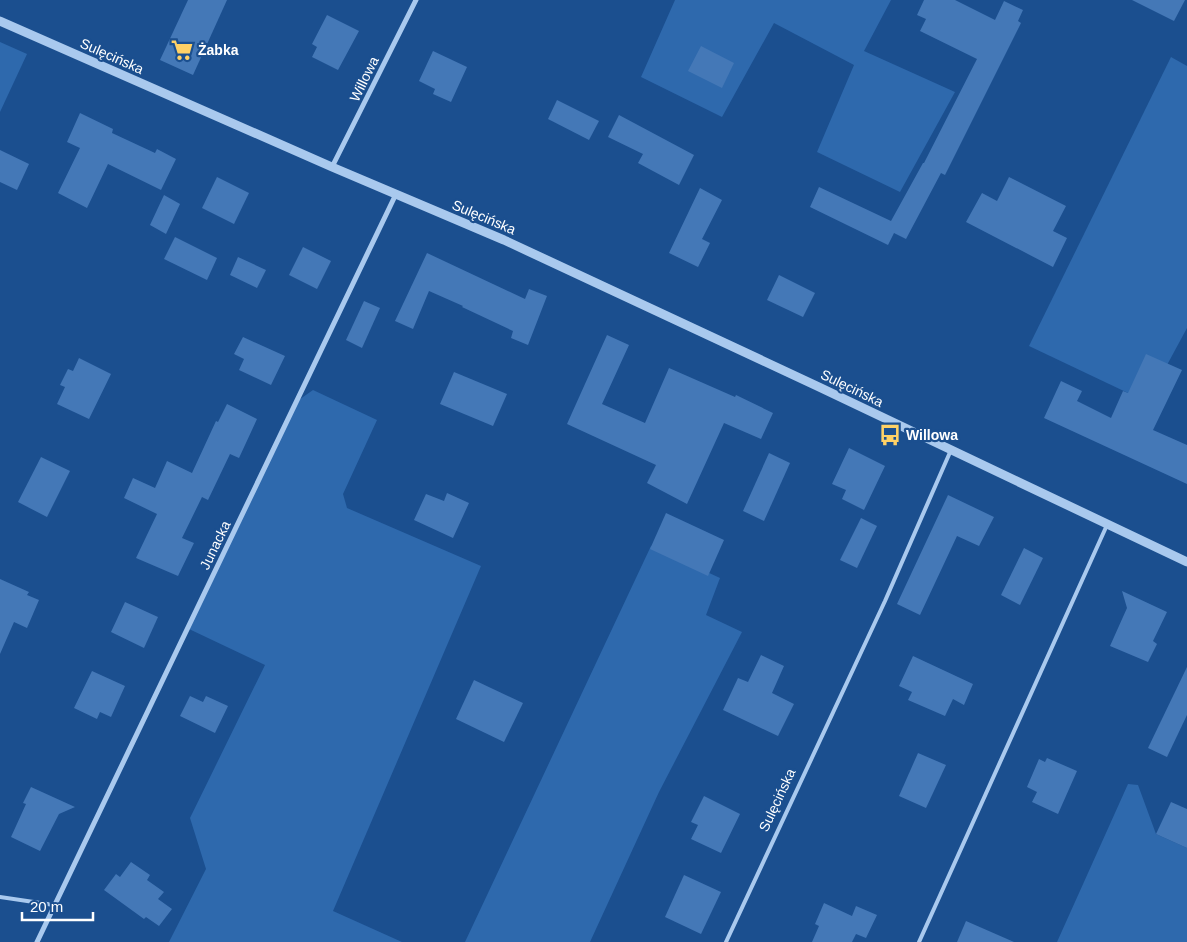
<svg xmlns="http://www.w3.org/2000/svg" width="1187" height="942" font-family="Helvetica,sans-serif">
	<style>
		.green { fill: #2e69ad }
		.building { fill: #4478b7 }
		.lines { fill: none; stroke-linecap: round; stroke-linejoin: round }
		.service { stroke: #a9c9ee; stroke-width: 4 }
		.minor { stroke: #a9c9ee; stroke-width: 5 }
		.tertiary { stroke: #a9c9ee; stroke-width: 9 }
		.labels { text-anchor: middle; dominant-baseline: central; stroke-width: 4.5; stroke-linejoin: round; paint-order: stroke }
		.poi-label { font-size: 14px; font-weight: bold; fill: #fff; stroke: #1b4f8f; text-anchor: start }
		.street-label { font-size: 14px; fill: #fff; stroke: #1b4f8f }
	</style>
	<rect width="100%" height="100%" fill="#1b4f8f"/>
	<g class="green">
		<polygon points="675,0 891,0 864,51 955,92 900,192 817,152 854,65 774,23 722,117 641,77"/>
		<polygon points="0,42 27,54 0,112"/>
		<polygon points="1171,57 1187,66 1187,328 1147,402 1029,346"/>
		<polygon points="313,390 377,420 343,494 347,508 481,566 333,911 402,942 169,942 206,869 190,818 265,665 189,629 293,404"/>
		<polygon points="651,546 720,578 706,615 742,632 659,792 590,942 465,942"/>
		<polygon points="1128,784 1138,785 1156,834 1187,848 1187,942 1057,942"/>
	</g>
	<g class="building">
		<polygon points="188,0 227,0 193,75 160,60"/>
		<polygon points="924,0 955,0 995,20 1004,1 1023,10 1018,21 1021,23 945,175 941,173 906,239 894,233 888,245 810,207 819,187 891,221 923,163 924,163 977,59 920,31 926,19 917,15"/>
		<polygon points="1132,0 1185,0 1174,21"/>
		<polygon points="327,15 359,31 338,70 312,57 317,47 312,44"/>
		<polygon points="701,46 734,63 722,88 688,71"/>
		<polygon points="433,51 467,67 451,102 433,94 435,89 419,81"/>
		<polygon points="557,100 599,121 589,140 548,119"/>
		<polygon points="80,113 113,129 112,133 155,153 157,149 176,159 161,190 108,164 87,208 58,193 80,148 67,142"/>
		<polygon points="619,115 694,155 679,185 638,163 643,154 608,137"/>
		<polygon points="0,150 29,164 17,190 0,182"/>
		<polygon points="217,177 249,193 234,224 202,208"/>
		<polygon points="1009,177 1066,206 1053,231 1067,238 1053,267 966,222 982,193 997,201"/>
		<polygon points="700,188 722,200 702,239 710,243 698,267 669,253"/>
		<polygon points="164,195 180,204 166,234 150,225"/>
		<polygon points="175,237 217,258 207,280 164,259"/>
		<polygon points="303,247 331,261 317,289 289,275"/>
		<polygon points="427,253 525,299 529,289 547,296 528,345 511,338 513,331 462,307 463,306 429,291 413,329 395,321"/>
		<polygon points="238,257 266,270 257,288 230,275"/>
		<polygon points="779,275 815,293 803,317 767,300"/>
		<polygon points="364,301 380,308 362,348 346,340"/>
		<polygon points="607,335 629,345 602,404 645,423 669,368 735,397 736,395 773,413 761,439 724,423 687,504 647,483 656,465 567,424"/>
		<polygon points="243,337 285,356 271,385 239,370 244,359 234,354"/>
		<polygon points="1146,354 1182,370 1153,430 1187,445 1187,484 1044,418 1061,381 1082,391 1077,401 1111,418 1123,391 1128,393"/>
		<polygon points="79,358 111,374 89,419 57,404 65,387 60,385 68,369 73,371"/>
		<polygon points="454,372 507,394 493,426 440,404"/>
		<polygon points="227,404 257,419 239,458 230,454 208,500 202,497 182,538 194,543 178,576 136,558 157,514 124,498 133,478 155,488 167,461 192,473 216,421 218,422"/>
		<polygon points="849,448 885,466 864,510 842,499 846,490 832,484"/>
		<polygon points="769,453 790,463 764,521 743,511"/>
		<polygon points="41,457 70,471 47,517 18,502"/>
		<polygon points="447,493 469,503 453,538 414,520 426,494 444,501"/>
		<polygon points="948,495 994,517 979,546 957,536 920,615 897,604"/>
		<polygon points="666,513 724,540 708,576 650,549"/>
		<polygon points="861,518 877,526 857,568 840,560"/>
		<polygon points="1024,548 1043,558 1020,605 1001,595"/>
		<polygon points="0,579 29,592 27,595 39,600 27,628 14,622 0,654"/>
		<polygon points="1122,591 1167,612 1153,641 1157,644 1148,662 1110,646 1127,608"/>
		<polygon points="125,602 158,617 144,648 111,632"/>
		<polygon points="761,655 784,666 772,693 794,704 778,736 723,710 738,678 748,682"/>
		<polygon points="913,656 973,684 964,705 953,699 945,716 908,700 912,692 899,686"/>
		<polygon points="1187,667 1187,715 1167,757 1148,748"/>
		<polygon points="92,671 125,686 111,717 100,712 97,719 74,708"/>
		<polygon points="474,680 523,703 504,742 456,719"/>
		<polygon points="190,696 203,702 206,696 228,706 215,733 180,716"/>
		<polygon points="918,753 946,765 926,808 899,796"/>
		<polygon points="1047,758 1077,771 1058,814 1032,802 1037,792 1027,787 1039,759 1045,762"/>
		<polygon points="31,787 75,807 59,814 40,851 11,837 26,804 23,803"/>
		<polygon points="704,796 740,814 721,853 691,839 698,825 691,822"/>
		<polygon points="1171,802 1187,809 1187,848 1156,834"/>
		<polygon points="131,862 150,875 147,880 164,892 158,899 172,909 159,926 146,917 144,919 104,890 116,874 120,877"/>
		<polygon points="684,875 721,892 701,934 665,917"/>
		<polygon points="824,903 852,916 856,906 877,915 866,938 856,934 852,942 812,942 819,926 815,924"/>
		<polygon points="966,921 1014,942 957,942"/>
	</g>
	<g class="lines">
		<g class="service">
			<polyline points="0,897 54,905"/>
			<polyline points="726,942 885,601 951,450"/>
			<polyline points="919,942 1107,525"/>
		</g>
		<g class="minor">
			<polyline points="332,167 416,0"/>
			<polyline points="37,942 396,194"/>
		</g>
		<polyline class="tertiary" points="0,21 332,167 504,240 819,387 1187,562"/>
	</g>
	<defs>
		<g id="supermarket-bare" transform="scale(1.725)"><path d="M-6-5.5h2.5l.6 2H6L4.5 2H-2.5L-4.4-4H-6ZM-1.5 3.2a1.3 1.3 0 1 0 .1 0ZM3 3.2a1.3 1.3 0 1 0 .1 0Z" fill="#ffd166" stroke="#1b4f8f" stroke-width="2.5" paint-order="stroke"/></g>
		<g id="bus-bare" transform="scale(1.725)"><path d="M-5-6H5V4H4V6H2V4H-2V6H-4V4H-5ZM-3.5-4V0h7V-4ZM-3.5 1.2v1.5H-2V1.2ZM2 1.2v1.5H3.5V1.2Z" fill="#ffd166" stroke="#1b4f8f" stroke-width="2.5" paint-order="stroke"/></g>
	</defs>
	<g fill-rule="evenodd">
		<use href="#supermarket-bare" x="182" y="50"/>
		<use href="#bus-bare" x="890" y="435"/>
	</g>
	<g class="labels">
		<g class="poi-label">
			<text x="198" y="50">Żabka</text>
			<text x="906" y="435">Willowa</text>
		</g>
		<g class="street-label">
			<text transform="translate(112 56) rotate(24)">Sulęcińska</text>
			<text transform="translate(364 79) rotate(-64)">Willowa</text>
			<text transform="translate(484 217) rotate(23)">Sulęcińska</text>
			<text transform="translate(852 388) rotate(26)">Sulęcińska</text>
			<text transform="translate(215 545) rotate(-64)">Junacka</text>
			<text transform="translate(777 800) rotate(-65)">Sulęcińska</text>
		</g>
	</g>
	<path d="M22 912v8h71v-8" fill="none" stroke="#ffffff" stroke-width="2.5"/>
	<text x="30" y="912" font-size="15" fill="#ffffff" stroke="#1b4f8f" stroke-width="4" paint-order="stroke">20 m</text>
</svg>
